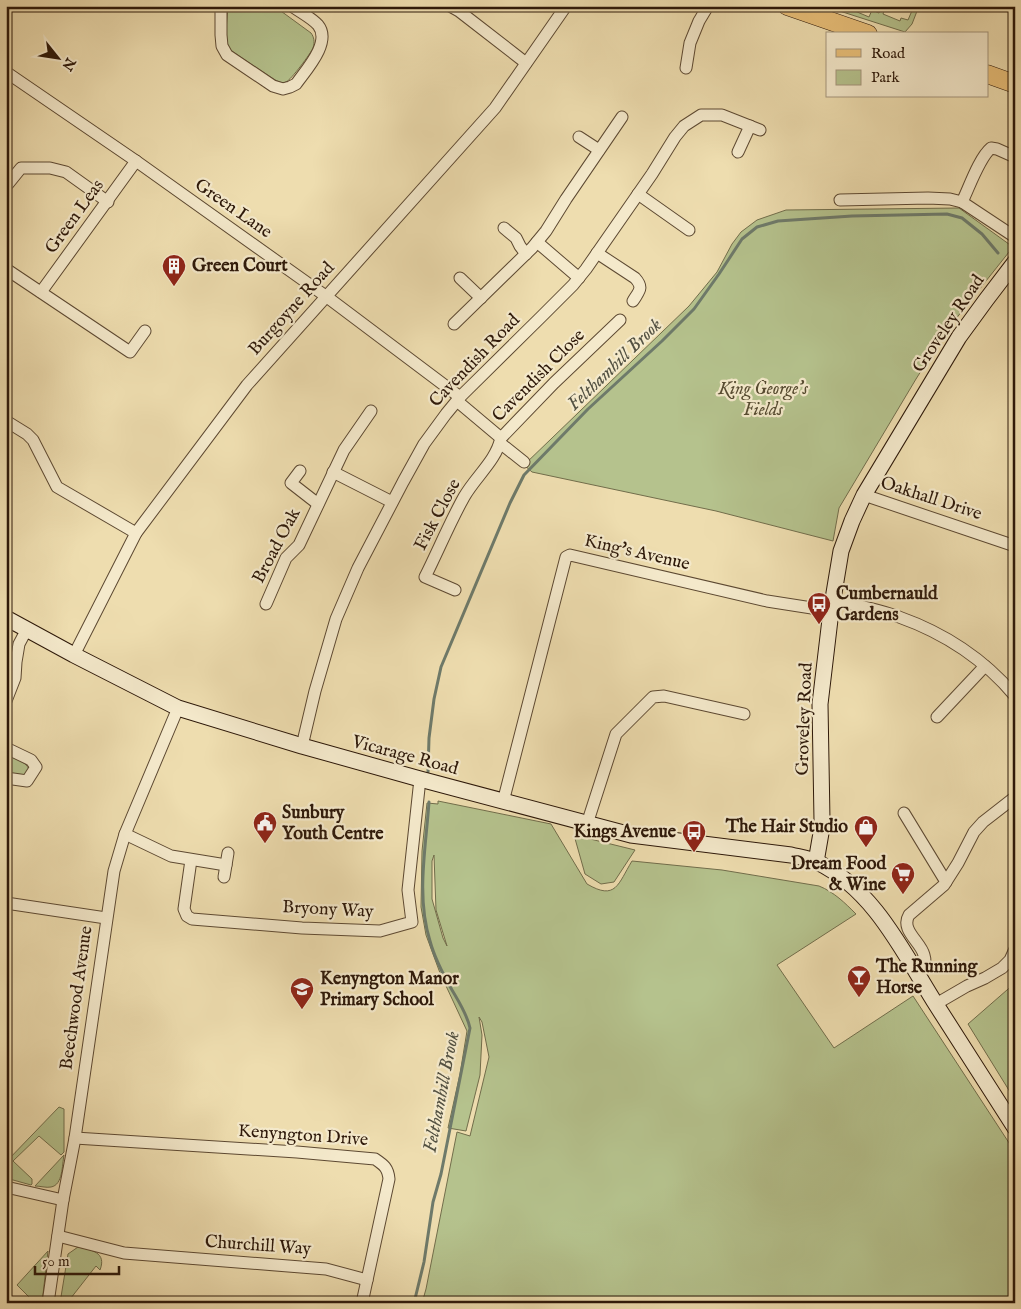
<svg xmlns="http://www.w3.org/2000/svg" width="1021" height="1309" font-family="'IM FELL English',serif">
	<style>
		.green { fill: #b5c28d; stroke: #716d4b; fill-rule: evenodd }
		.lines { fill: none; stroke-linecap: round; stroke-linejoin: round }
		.stream { stroke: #6e7a6a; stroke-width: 3 }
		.street-casing { stroke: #5d4932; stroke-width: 13 }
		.secondary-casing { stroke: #2d1809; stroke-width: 17 }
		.primary-casing { stroke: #2d1809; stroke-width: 19 }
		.street { stroke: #f4e9cb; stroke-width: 11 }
		.secondary { stroke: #f4e9cb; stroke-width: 15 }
		.primary { stroke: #e7be78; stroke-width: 18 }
		.labels { text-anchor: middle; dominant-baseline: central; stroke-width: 4.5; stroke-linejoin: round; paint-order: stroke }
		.street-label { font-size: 18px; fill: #2d1809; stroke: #f4e9cb }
		.poi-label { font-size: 18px; font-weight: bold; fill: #2d1809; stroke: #f4e9cb; text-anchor: start }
		.park-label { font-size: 18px; font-style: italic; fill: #564b31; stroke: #f4e9cb }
		.water-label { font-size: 19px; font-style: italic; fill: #535142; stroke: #f4e9cb }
	</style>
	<rect width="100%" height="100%" fill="#eeddaf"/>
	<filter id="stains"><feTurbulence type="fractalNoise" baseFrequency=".004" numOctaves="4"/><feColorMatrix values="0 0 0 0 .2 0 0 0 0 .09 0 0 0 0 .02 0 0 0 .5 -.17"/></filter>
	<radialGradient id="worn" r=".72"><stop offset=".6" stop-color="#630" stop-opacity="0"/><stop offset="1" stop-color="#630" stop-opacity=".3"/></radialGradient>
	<g class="green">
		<path d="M228,6h46l37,27c3,4 4,9 2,15 -2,5 -22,32 -27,34 -4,2 -8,-1 -11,-2l-48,-32 -2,-5z"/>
		<polygon points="824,6 843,6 869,17 872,10 879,13 882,6 886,6 883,14 900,21 901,18 908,20 914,6 919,6 912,24 905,32"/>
		<polygon points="959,208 1013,247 947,330 916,379 839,508 833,541 716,511 532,472 524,465 689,306 717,272 732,244 741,232 757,220 786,210"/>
		<path d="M6,754c8,4 19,7 23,15l-3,6 -20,-2z"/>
		<path d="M438,801l113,23 36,60c29,17 31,0 45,-23l90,9 97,16c15,6 26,17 37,28l-79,51 57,83 79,-52 102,156v151h-593l4,-14 31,-157 13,4 19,-79 -7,-35 -3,-5 3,18 -2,40 -14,56 -18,-3 12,-54 7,-43 -27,-58 -14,-38 -5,-28 1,-56 5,-48 11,1zM434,855l2,55 11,36 -4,-8 -11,-39v-38z"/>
		<polygon points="574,835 635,850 614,882 601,884 585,874"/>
		<polygon points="1015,983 1015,1100 968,1024"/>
		<polygon points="59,1107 64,1109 64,1152 61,1155 39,1136 13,1161 32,1179 32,1184 31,1185 6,1178 6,1162"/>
		<path d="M64,1155c-2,10 -1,30 -13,32 -5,1 -11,-1 -16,-1z"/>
		<path d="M78,1247c13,3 29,5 22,23l-4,-4 -29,37h-7l8,-49z"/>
		<polygon points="48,1251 42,1303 35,1303 17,1285"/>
	</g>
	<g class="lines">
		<g class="stream">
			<polyline points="428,772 429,738 434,699 441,667 510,503 524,475 588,409 662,341 694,309 719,274 742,239 757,227 778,221 852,216 947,214 962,218 982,234 998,253"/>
			<path d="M414,1303l10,-41 9,-60 8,-28 29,-146c-3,-14 -11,-26 -18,-38 -8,-14 -18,-34 -22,-49 -14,-45 -4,-94 -1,-139"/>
		</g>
		<g class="street-casing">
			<g id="street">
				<path d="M221,6v29l1,11 5,9 46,31 10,3 7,-2 6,-3c10,-14 36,-42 22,-59 -6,-7 -18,-13 -26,-19"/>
				<polyline points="450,6 459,11 526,63"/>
				<polyline points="686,68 690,43 699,21 708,6"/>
				<polyline points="6,72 136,161 327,297 460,397"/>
				<polyline points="579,137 599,150"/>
				<polyline points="738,152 750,126"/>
				<polyline points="8,184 21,168 50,168 66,172 108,202"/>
				<polyline points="638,194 689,230"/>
				<polyline points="840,200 928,198 950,199 962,202 1015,237"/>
				<path d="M962,202c7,-14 17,-44 29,-54l6,1 18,8"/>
				<polyline points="504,228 516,238 520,246 526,254"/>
				<polyline points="537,242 579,278"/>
				<path d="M597,253l38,25c9,10 4,13 -2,23"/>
				<polyline points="6,269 130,352 145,331"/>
				<polyline points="460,278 481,298"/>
				<polyline points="41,292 136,161"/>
				<polyline points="454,324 532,248 546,231 566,199 622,117"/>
				<polyline points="457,401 501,438"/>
				<polyline points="6,421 27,434 33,440 57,487 136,533"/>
				<polyline points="500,443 524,462"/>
				<polyline points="300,471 291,483 318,504"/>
				<polyline points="333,472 392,502"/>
				<polyline points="864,495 1015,546"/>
				<path d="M455,590l-30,-13c13,-26 25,-55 39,-80 12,-21 32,-36 37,-59l53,-55 66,-63"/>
				<path d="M832,600c22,5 46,9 67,17 45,16 85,42 116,79"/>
				<polyline points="266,604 286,558 299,545 344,450 371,411"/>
				<polyline points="74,655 136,533 247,385 495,108 566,6"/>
				<polyline points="6,701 15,678 16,662 19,644 27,629"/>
				<polyline points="937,717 985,666"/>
				<polyline points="302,746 315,691 336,619 358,568 403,482 424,444 446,414 460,397 542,316 573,285 586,269 652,174 675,137 684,126 701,115 722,115 760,130"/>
				<polyline points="6,748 31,760 36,767 27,781 6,778"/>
				<polyline points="503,802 566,557 570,555 767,601 831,611"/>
				<polyline points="904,813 946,882"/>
				<polyline points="587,824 616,734 653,697 664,696 744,714"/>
				<polyline points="125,834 171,856 226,865"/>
				<polyline points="191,860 184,909 187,916 192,919 302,928 380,931 412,922 408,890 420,779"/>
				<polyline points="224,877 228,853"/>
				<polyline points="6,903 106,918"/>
				<path d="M918,973l7,-10c0,-2 0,-5 -1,-8 -3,-13 -24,-25 -15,-40l35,-30 14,-22 16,-31 9,-10 32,-25"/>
				<polyline points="936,1004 967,986 985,978 1002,968 1010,960 1015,949"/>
				<path d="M75,1138l222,14 78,7c9,6 13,9 14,20l-27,124"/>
				<polyline points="6,1187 63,1200"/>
				<polyline points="58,1236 124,1253 326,1269 367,1280"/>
				<polyline points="48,1303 63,1200 75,1138 114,871 125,834 178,708"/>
			</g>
		</g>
		<g class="secondary-casing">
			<g id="secondary">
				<path d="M6,618l68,37 104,53 124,38 118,33 211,56 160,20c8,2 18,3 26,7 58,28 87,92 120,144 26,40 52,81 78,122"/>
				<polyline points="816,862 821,833 822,820 820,704 831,611 841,551 852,521 864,495 959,337 986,300 1015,262"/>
			</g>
		</g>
		<g class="primary-casing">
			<g id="primary">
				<polyline points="787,6 868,34"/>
				<polyline points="987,74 1015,84"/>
			</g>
		</g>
		<use href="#street" class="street"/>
		<use href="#secondary" class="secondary"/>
		<use href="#primary" class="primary"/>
	</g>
	<defs>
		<g id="building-pin" transform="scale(1.25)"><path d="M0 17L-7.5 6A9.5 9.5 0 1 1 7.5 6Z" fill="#8f2418" stroke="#f4e9cb"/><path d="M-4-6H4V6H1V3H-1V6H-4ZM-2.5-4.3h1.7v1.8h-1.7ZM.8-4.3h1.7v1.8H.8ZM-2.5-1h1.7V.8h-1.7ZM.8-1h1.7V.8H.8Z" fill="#fff"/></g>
		<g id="bus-pin" transform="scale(1.25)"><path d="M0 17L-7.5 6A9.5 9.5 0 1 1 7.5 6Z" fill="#8f2418" stroke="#f4e9cb"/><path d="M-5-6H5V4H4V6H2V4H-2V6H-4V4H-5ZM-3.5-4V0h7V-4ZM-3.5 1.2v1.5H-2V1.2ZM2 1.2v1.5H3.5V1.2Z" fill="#fff"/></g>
		<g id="civic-pin" transform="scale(1.25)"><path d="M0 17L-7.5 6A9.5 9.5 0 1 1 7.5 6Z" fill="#8f2418" stroke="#f4e9cb"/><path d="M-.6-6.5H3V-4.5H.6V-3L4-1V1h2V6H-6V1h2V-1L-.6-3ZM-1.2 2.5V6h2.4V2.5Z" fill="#fff"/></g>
		<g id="shop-pin" transform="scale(1.25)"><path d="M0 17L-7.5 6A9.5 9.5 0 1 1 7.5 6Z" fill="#8f2418" stroke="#f4e9cb"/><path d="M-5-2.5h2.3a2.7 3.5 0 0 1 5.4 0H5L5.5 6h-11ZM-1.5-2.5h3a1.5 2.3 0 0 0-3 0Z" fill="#fff"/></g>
		<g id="supermarket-pin" transform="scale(1.25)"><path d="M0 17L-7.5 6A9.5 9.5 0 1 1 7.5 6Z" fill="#8f2418" stroke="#f4e9cb"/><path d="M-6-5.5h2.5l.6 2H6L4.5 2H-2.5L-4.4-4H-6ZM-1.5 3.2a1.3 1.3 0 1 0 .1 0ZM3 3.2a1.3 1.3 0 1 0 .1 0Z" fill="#fff"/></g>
		<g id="bar-pin" transform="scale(1.25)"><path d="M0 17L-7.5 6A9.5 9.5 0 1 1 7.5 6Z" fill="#8f2418" stroke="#f4e9cb"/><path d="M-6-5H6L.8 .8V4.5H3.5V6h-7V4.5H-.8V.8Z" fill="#fff"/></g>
		<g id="school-pin" transform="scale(1.25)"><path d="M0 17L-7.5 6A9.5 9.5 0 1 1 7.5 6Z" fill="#8f2418" stroke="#f4e9cb"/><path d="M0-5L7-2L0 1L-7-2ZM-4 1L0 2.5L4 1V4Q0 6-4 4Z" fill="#fff"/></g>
	</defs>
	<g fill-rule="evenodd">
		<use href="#building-pin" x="174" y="266"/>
		<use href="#bus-pin" x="819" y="604"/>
		<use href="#civic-pin" x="265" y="823"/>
		<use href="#shop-pin" x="866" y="827"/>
		<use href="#bus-pin" x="694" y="832"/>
		<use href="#supermarket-pin" x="903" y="874"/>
		<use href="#bar-pin" x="859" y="977"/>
		<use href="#school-pin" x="302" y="989"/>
	</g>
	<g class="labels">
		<g class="street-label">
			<text transform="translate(233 209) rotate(35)">Green Lane</text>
			<text transform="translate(75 217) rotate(-54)">Green Leas</text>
			<text transform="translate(292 309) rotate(-48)">Burgoyne Road</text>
			<text transform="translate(949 324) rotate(-56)">Groveley Road</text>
			<text transform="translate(475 361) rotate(-46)">Cavendish Road</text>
			<text transform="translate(539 376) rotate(-45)">Cavendish Close</text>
			<text transform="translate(931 499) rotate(18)">Oakhall Drive</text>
			<text transform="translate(438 515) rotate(-62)">Fisk Close</text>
			<text transform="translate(277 546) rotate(-62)">Broad Oak</text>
			<text transform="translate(637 553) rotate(13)">King's Avenue</text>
			<text transform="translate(805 719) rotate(-88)">Groveley Road</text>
			<text transform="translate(405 756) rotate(15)">Vicarage Road</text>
			<text transform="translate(328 910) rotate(3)">Bryony Way</text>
			<text transform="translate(77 998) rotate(-82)">Beechwood Avenue</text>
			<text transform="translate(303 1136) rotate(4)">Kenyngton Drive</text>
			<text transform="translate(258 1246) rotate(4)">Churchill Way</text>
		</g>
		<g class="poi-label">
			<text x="192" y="266">Green Court</text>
			<text x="836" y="594">Cumbernauld<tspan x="836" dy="21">Gardens</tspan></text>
			<text x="282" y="813">Sunbury<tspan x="282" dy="21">Youth Centre</tspan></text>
			<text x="848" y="827" text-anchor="end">The Hair Studio</text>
			<text x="676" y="832" text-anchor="end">Kings Avenue</text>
			<text x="886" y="864" text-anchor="end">Dream Food<tspan x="886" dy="21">&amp; Wine</tspan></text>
			<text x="876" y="967">The Running<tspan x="876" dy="21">Horse</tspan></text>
			<text x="320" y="979">Kenyngton Manor<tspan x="320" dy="21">Primary School</tspan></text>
		</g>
		<g class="park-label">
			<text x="763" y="389">King George’s<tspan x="763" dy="21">Fields</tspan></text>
		</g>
		<g class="water-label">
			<text transform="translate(615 365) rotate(-44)">Felthamhill Brook</text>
			<text transform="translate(442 1092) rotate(-79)">Felthamhill Brook</text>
		</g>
	</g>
	<rect width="1021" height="1309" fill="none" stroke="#eeddaf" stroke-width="25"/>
	<rect x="8" y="8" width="1006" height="1294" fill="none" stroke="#2d1809" stroke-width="2.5"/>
	<rect x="12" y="12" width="996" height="1284" fill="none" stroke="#2d1809"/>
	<rect x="826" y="32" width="162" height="65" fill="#f4e9cb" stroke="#a4957d"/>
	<rect x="836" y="49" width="25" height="8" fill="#e7be78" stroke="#a4957d"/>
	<text x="871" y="58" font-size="15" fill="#2d1809">Road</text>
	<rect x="836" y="70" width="25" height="15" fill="#b5c28d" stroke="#a4957d"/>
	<text x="871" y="82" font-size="15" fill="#2d1809">Park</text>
	<g transform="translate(58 58) rotate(120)" stroke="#f4e9cb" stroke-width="4" paint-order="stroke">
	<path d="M0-4L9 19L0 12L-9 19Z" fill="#2d1809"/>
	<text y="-8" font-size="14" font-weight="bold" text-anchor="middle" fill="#2d1809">N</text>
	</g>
	<path d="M35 1266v8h84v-8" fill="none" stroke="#2d1809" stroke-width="2.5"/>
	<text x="42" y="1266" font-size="15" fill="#2d1809" stroke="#f4e9cb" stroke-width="4" paint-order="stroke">50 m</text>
	<rect width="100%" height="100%" filter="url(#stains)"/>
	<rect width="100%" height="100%" fill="url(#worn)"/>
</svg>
